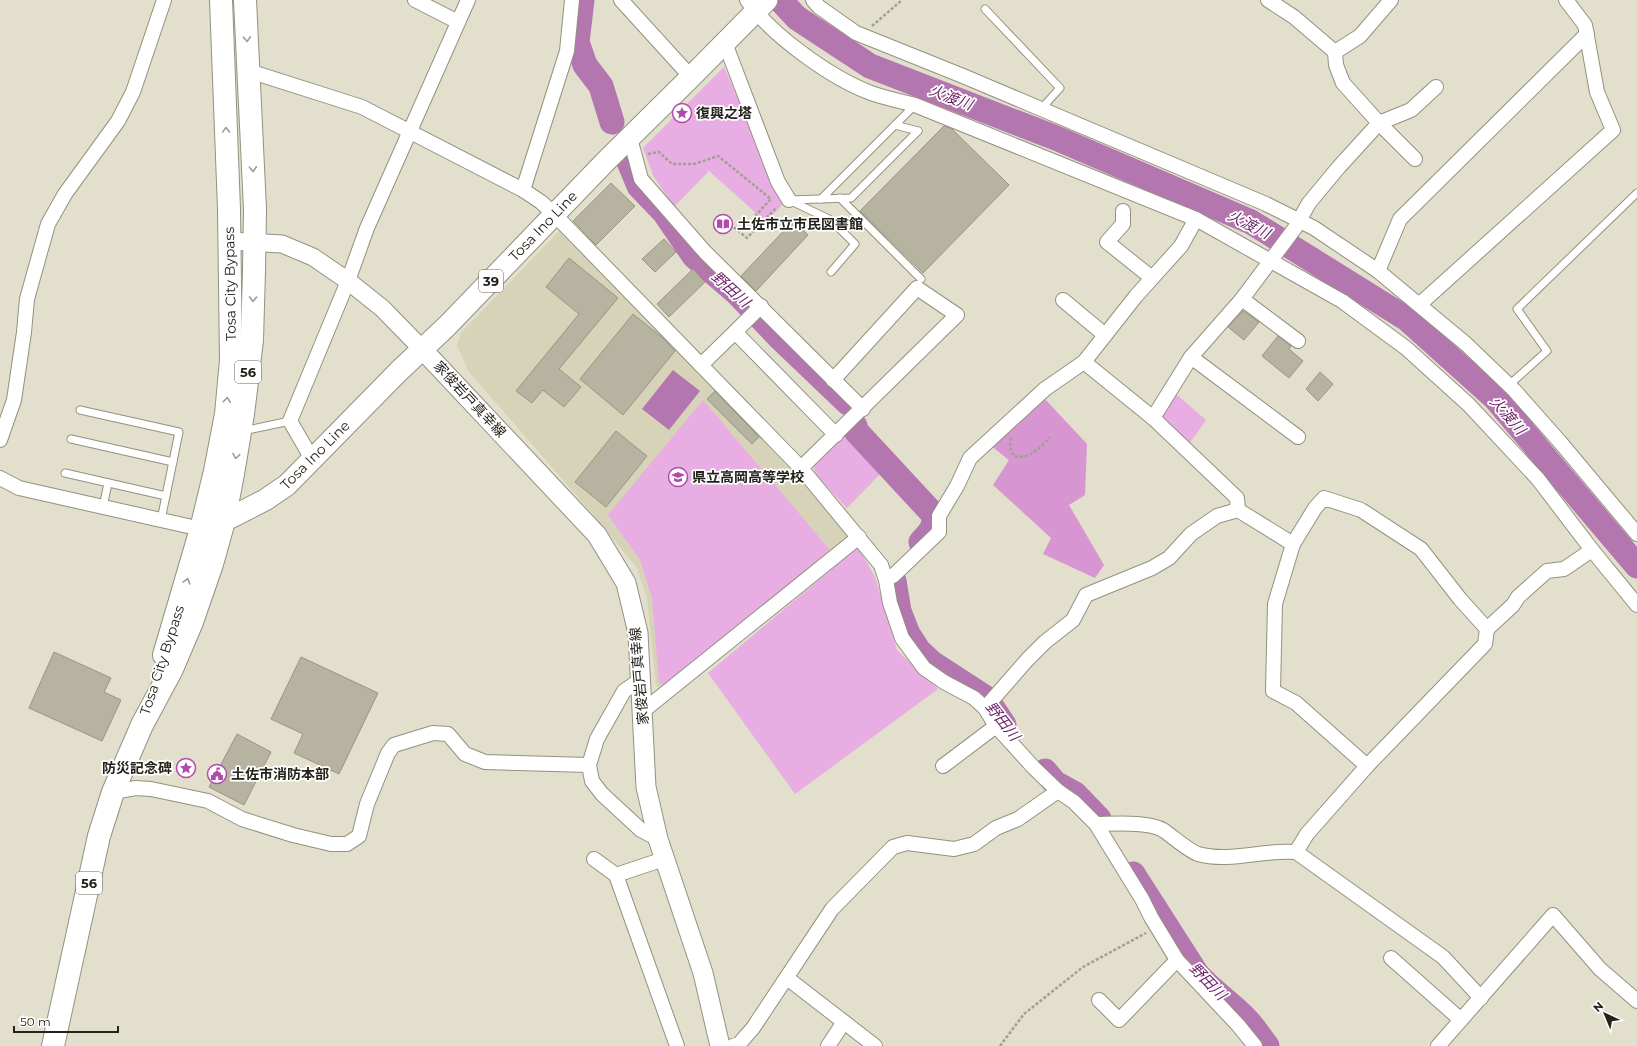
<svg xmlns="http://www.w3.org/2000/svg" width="1637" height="1046" font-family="Montserrat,'Noto Sans JP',sans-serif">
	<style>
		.built { fill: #d7d3b8 }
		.green { fill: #e8ade2 }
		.forest { fill: #d796d1 }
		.water { fill: #b476af }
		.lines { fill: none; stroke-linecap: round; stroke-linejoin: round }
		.river { stroke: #b476af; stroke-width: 25 }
		.building { fill: #b7b3a1; stroke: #989583 }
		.service-casing { stroke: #949180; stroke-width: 9 }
		.minor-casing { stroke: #949180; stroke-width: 16 }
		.tertiary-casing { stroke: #949180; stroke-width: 19 }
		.secondary-casing { stroke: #949180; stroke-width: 21 }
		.primary-casing { stroke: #949180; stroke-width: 23 }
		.trunk-casing { stroke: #949180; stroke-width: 24 }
		.path { stroke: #a19f90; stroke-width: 2.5; stroke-dasharray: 3 2; stroke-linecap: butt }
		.service { stroke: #fff; stroke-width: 7 }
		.minor { stroke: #fff; stroke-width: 14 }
		.tertiary { stroke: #fff; stroke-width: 17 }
		.secondary { stroke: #fff; stroke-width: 19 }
		.primary { stroke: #fff; stroke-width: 21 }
		.trunk { stroke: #fff; stroke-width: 22 }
		.oneway { stroke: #9c9c98 }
		.labels { text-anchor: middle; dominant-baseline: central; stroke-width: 3.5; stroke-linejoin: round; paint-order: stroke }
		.shield { fill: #fff; stroke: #65645f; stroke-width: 1 }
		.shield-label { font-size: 13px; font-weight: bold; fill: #23221b }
		.poi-label { font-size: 14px; font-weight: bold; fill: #23221b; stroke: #fff; text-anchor: start }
		.street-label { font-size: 14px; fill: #23221b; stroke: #fff }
		.water-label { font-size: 15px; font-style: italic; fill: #691e66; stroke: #fff }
	</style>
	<rect width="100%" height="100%" fill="#e2dfcc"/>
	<polygon class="built" points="562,228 710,380 848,533 848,542 664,689 656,686 647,599 637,568 603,526 469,372 457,346 461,333"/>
	<g class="green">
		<polygon points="724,67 784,203 766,222 709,171 674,207 654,177 643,148"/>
		<polygon points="1176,394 1206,420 1187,447 1158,420"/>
		<polygon points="703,400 830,550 665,686 659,683 652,598 640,560 608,515"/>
		<polygon points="851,429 886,468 847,508 815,474 814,465"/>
		<polygon points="858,547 875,577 897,650 938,689 795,794 708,673"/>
	</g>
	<polygon class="forest" points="1044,398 1087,444 1085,495 1069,505 1104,565 1095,578 1043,554 1051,538 993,485 1009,460 990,445"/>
	<polygon class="water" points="673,370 700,391 669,430 642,409"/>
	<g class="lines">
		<g class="river">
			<polyline points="582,0 577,42 585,65 601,86 612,122"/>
			<polyline points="780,0 797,18 870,66 1056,138 1251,222 1407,319 1495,398 1637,566"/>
			<polyline points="627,157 639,186 664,212 694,256 737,293 781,339 848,403"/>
			<path d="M855,426l1,5 77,83c3,13 -3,18 -12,28"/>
			<polyline points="894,581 899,611 908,634 919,651 932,663 986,698 1004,725"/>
			<polyline points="1045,771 1055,783 1075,794 1099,819"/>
			<path d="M1133,874l64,100c15,17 34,29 49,45 8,8 14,18 21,27"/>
		</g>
	</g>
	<g class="building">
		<polygon points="944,126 952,129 1009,185 923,273 860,211"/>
		<polygon points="611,183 635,206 596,245 573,221"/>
		<polygon points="793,221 808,235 756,291 741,276"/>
		<polygon points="664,239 676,252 655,272 642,259"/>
		<polygon points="569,258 618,298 559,369 581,387 564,407 543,390 532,403 516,391 579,314 546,287"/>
		<polygon points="693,269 705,282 669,317 657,304"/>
		<polygon points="1243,311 1259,322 1244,340 1228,327"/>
		<polygon points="633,314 663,338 675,351 623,415 580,379"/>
		<polygon points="1278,336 1291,346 1289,349 1303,361 1289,378 1262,356"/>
		<polygon points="1320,372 1333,384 1318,401 1306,389"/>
		<polygon points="715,391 759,437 752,444 707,399"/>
		<polygon points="616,431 647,456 606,507 575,482"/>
		<polygon points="54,652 111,678 104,692 121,700 102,741 29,708"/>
		<polygon points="301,657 378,693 339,774 294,753 303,734 271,719"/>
		<polygon points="237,734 271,752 244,805 209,787"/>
	</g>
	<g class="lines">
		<g class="service-casing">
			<g id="service">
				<polyline points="985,9 1060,88 1041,109"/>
				<polyline points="895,125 915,105"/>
				<polyline points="840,198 921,279"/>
				<polyline points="821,199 895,125 918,131"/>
				<polyline points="789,200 851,198 918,131"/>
				<polyline points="791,201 831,220 855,244 831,272"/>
				<polyline points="1509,385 1547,351 1517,309 1637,193"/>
				<polyline points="80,410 179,432 161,520"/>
				<polyline points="243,431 290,421"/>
				<polyline points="71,439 173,462"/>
				<polyline points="65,473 166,496"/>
				<polyline points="103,507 108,483"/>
			</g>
		</g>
		<g class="minor-casing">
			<g id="minor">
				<polyline points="415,0 458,22"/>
				<polyline points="621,0 691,77"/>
				<path d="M747,0c24,35 84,78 124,93 14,5 29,8 44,12l281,114 146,82 64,47 63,57 69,74 54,71 -28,19 -17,2 -29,26 -5,8 -26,24"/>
				<polyline points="813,0 819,7 856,33 963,76 1266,204 1314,228 1378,271 1466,344 1514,390 1560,442 1637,534"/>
				<polyline points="725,43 778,182 789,200"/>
				<polyline points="1335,52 1360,36 1391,0"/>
				<polyline points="249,71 362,107 523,190 541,202 554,214 801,468 881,565 886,580 890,603 902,638 924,668 944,682 974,698 985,708 996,726 1034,768 1058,791 1074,802 1096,824 1142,899 1151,917 1177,960 1238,1025 1255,1046"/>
				<polyline points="630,138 641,179 705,252 863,409"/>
				<polyline points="1415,159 1379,123 1411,110 1436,87"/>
				<polyline points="523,190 567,51 572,0"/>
				<polyline points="1123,211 1123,224 1107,242 1152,278"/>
				<polyline points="1378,271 1400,219 1587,34"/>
				<polyline points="1242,299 1298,341"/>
				<polyline points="1063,300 1105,335"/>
				<polyline points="1420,304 1613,130 1597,92 1585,25 1566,0"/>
				<polyline points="735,332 761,306"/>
				<polyline points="1191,357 1298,437"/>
				<polyline points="1084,362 1153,418 1237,498 1238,510"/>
				<polyline points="701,365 735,332 836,435"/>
				<polyline points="1153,418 1191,357 1242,299 1295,228 1309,203 1338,168 1379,123 1343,83 1336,65 1335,52 1294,17 1268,0"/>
				<polyline points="0,440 14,400 24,332 27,299 48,224 65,194 118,121 133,92 164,0"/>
				<polyline points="312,459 290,421 348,281 367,228 468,0"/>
				<polyline points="801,468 957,315 917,288 833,380"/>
				<polyline points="0,478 19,488 201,529"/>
				<polyline points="1293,544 1275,604 1273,691 1296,703 1367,766"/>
				<polyline points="1592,550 1637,605"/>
				<polyline points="886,580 894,575 939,532 939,516 957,486 970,458 1045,389 1084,362 1136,296 1181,246 1196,219"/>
				<polyline points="640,680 624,691 597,739 589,765 592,781 602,794 641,830 658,839"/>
				<polyline points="985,708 1027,660 1045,642 1073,620 1086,595 1152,568 1169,558 1191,534 1217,516 1238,510 1293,544 1315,508 1324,498 1361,510 1421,549 1460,599 1487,629 1485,644 1367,766 1307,834 1296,852"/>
				<polyline points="643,711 859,537"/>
				<polyline points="943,766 996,726"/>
				<polyline points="113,792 136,788 151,789 208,801 242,819 293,835 331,844 347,844 359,836 367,804 388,753 394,745 433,733 448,734 465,754 485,762 589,765"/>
				<path d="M1096,824c17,0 52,-3 67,6 9,6 26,21 35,24 33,9 65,-5 98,-2l147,105 38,41"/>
				<polyline points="594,859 616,875 664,859"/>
				<polyline points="616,875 677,1046"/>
				<polyline points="1391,958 1461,1020"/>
				<polyline points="787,978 875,1046"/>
				<polyline points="1099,1000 1119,1020 1177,960"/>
				<polyline points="733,1046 739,1044 753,1028 832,909 893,847 907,843 954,849 974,844 996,828 1018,819 1058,791"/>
				<polyline points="828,1046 844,1022"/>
				<polyline points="1438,1046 1553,915 1600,969 1637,1001"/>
			</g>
		</g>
		<g class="tertiary-casing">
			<polyline id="tertiary" points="230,241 282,244 313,257 348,281 382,308 422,349"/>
		</g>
		<g class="secondary-casing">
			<polyline id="secondary" points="422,349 597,535 626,583 638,633 646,787 658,839 703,973 720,1046"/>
		</g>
		<g class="primary-casing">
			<polyline id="primary" points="211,526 224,521 265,500 287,485 399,371 447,326 605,162 691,77 767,0"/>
		</g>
		<g class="trunk-casing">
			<g id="trunk">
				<polyline points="164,655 201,529 215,471 226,414 231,360 229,209 221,0"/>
				<polyline points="53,1046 99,836 113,792 142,725 172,669 192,622 212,564 224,521 233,474 243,414 252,340 254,271 255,209 245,0"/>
			</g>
		</g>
		<g class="path">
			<polyline points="872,26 902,0"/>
			<polyline points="648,154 659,152 672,164 694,164 718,156 771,199 754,217 761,223"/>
			<polyline points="730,224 747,238 777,207"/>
			<path d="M1011,438l-1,10 4,8c14,4 27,-8 36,-19"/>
			<polyline points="1000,1046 1024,1014 1083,967 1146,933"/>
		</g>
		<use href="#service" class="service"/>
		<use href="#minor" class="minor"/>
		<use href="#tertiary" class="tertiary"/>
		<use href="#secondary" class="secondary"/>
		<use href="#primary" class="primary"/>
		<use href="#trunk" class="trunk"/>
	</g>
	<defs><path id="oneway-chevron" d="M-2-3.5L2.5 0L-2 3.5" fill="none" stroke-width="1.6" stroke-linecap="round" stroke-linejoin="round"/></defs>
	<g class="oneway">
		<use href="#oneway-chevron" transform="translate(247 39) rotate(87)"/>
		<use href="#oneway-chevron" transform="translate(226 130) rotate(-92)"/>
		<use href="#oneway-chevron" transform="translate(253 169) rotate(87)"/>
		<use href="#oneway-chevron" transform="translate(253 299) rotate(92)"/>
		<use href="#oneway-chevron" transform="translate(227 400) rotate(-85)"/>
		<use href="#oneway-chevron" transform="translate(236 456) rotate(99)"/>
		<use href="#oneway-chevron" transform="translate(187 581) rotate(-75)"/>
	</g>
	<defs>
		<g id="sight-ring" transform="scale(1)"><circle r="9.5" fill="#fff" stroke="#b24aad" stroke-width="1.5"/><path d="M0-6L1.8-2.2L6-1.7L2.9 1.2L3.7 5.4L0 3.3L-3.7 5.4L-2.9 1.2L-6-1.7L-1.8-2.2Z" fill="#b24aad"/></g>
		<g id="library-ring" transform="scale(1)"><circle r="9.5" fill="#fff" stroke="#b24aad" stroke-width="1.5"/><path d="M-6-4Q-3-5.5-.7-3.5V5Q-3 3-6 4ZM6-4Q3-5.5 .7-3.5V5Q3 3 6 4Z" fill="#b24aad"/></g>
		<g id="school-ring" transform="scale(1)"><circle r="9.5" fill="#fff" stroke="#b24aad" stroke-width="1.5"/><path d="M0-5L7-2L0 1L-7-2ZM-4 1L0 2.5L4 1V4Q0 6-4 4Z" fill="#b24aad"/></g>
		<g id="civic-ring" transform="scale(1)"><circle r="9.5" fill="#fff" stroke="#b24aad" stroke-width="1.5"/><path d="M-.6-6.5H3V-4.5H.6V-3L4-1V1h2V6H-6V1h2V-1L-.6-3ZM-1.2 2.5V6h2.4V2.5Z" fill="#b24aad"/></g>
	</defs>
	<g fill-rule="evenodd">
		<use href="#sight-ring" x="682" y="113"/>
		<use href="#library-ring" x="723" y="224"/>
		<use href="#school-ring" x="678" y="477"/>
		<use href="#sight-ring" x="186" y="768"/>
		<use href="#civic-ring" x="217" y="774"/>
	</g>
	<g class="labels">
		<g class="shield">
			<rect x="479" y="270" width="24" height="22" rx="3"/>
			<rect x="235" y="361" width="26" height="22" rx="3"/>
			<rect x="76" y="872" width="26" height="22" rx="3"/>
		</g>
		<g class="shield-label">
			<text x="491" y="281">39</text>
			<text x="248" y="372">56</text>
			<text x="89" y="883">56</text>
		</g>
		<g class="poi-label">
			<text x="696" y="113">復興之塔</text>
			<text x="737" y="224">土佐市立市民図書館</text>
			<text x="692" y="477">県立高岡高等学校</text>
			<text x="172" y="768" text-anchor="end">防災記念碑</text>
			<text x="231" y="774">土佐市消防本部</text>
		</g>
		<g class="street-label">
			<text transform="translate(543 226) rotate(-46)">Tosa Ino Line</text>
			<text transform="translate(230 284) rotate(-91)">Tosa City Bypass</text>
			<text transform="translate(470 399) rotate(47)">家俊岩戸真幸線</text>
			<text transform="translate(315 455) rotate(-45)">Tosa Ino Line</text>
			<text transform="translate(162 660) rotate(-72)">Tosa City Bypass</text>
			<text transform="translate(639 676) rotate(-95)">家俊岩戸真幸線</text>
		</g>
		<g class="water-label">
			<text transform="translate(951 97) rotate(21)">火渡川</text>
			<text transform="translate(1249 224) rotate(27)">火渡川</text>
			<text transform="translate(731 289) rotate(42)">野田川</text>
			<text transform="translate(1508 415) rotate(49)">火渡川</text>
			<text transform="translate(1003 721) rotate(52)">野田川</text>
			<text transform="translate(1208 981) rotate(46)">野田川</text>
		</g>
	</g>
	<g transform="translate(1605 1014) rotate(316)" stroke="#ffffff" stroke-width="3" paint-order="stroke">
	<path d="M0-3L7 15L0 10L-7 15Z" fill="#23221b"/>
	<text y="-6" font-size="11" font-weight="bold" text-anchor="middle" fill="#23221b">N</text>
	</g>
	<path d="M14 1026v6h104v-6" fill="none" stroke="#23221b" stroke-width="2"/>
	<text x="20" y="1026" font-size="12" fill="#23221b" stroke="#ffffff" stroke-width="3" paint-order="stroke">50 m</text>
</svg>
